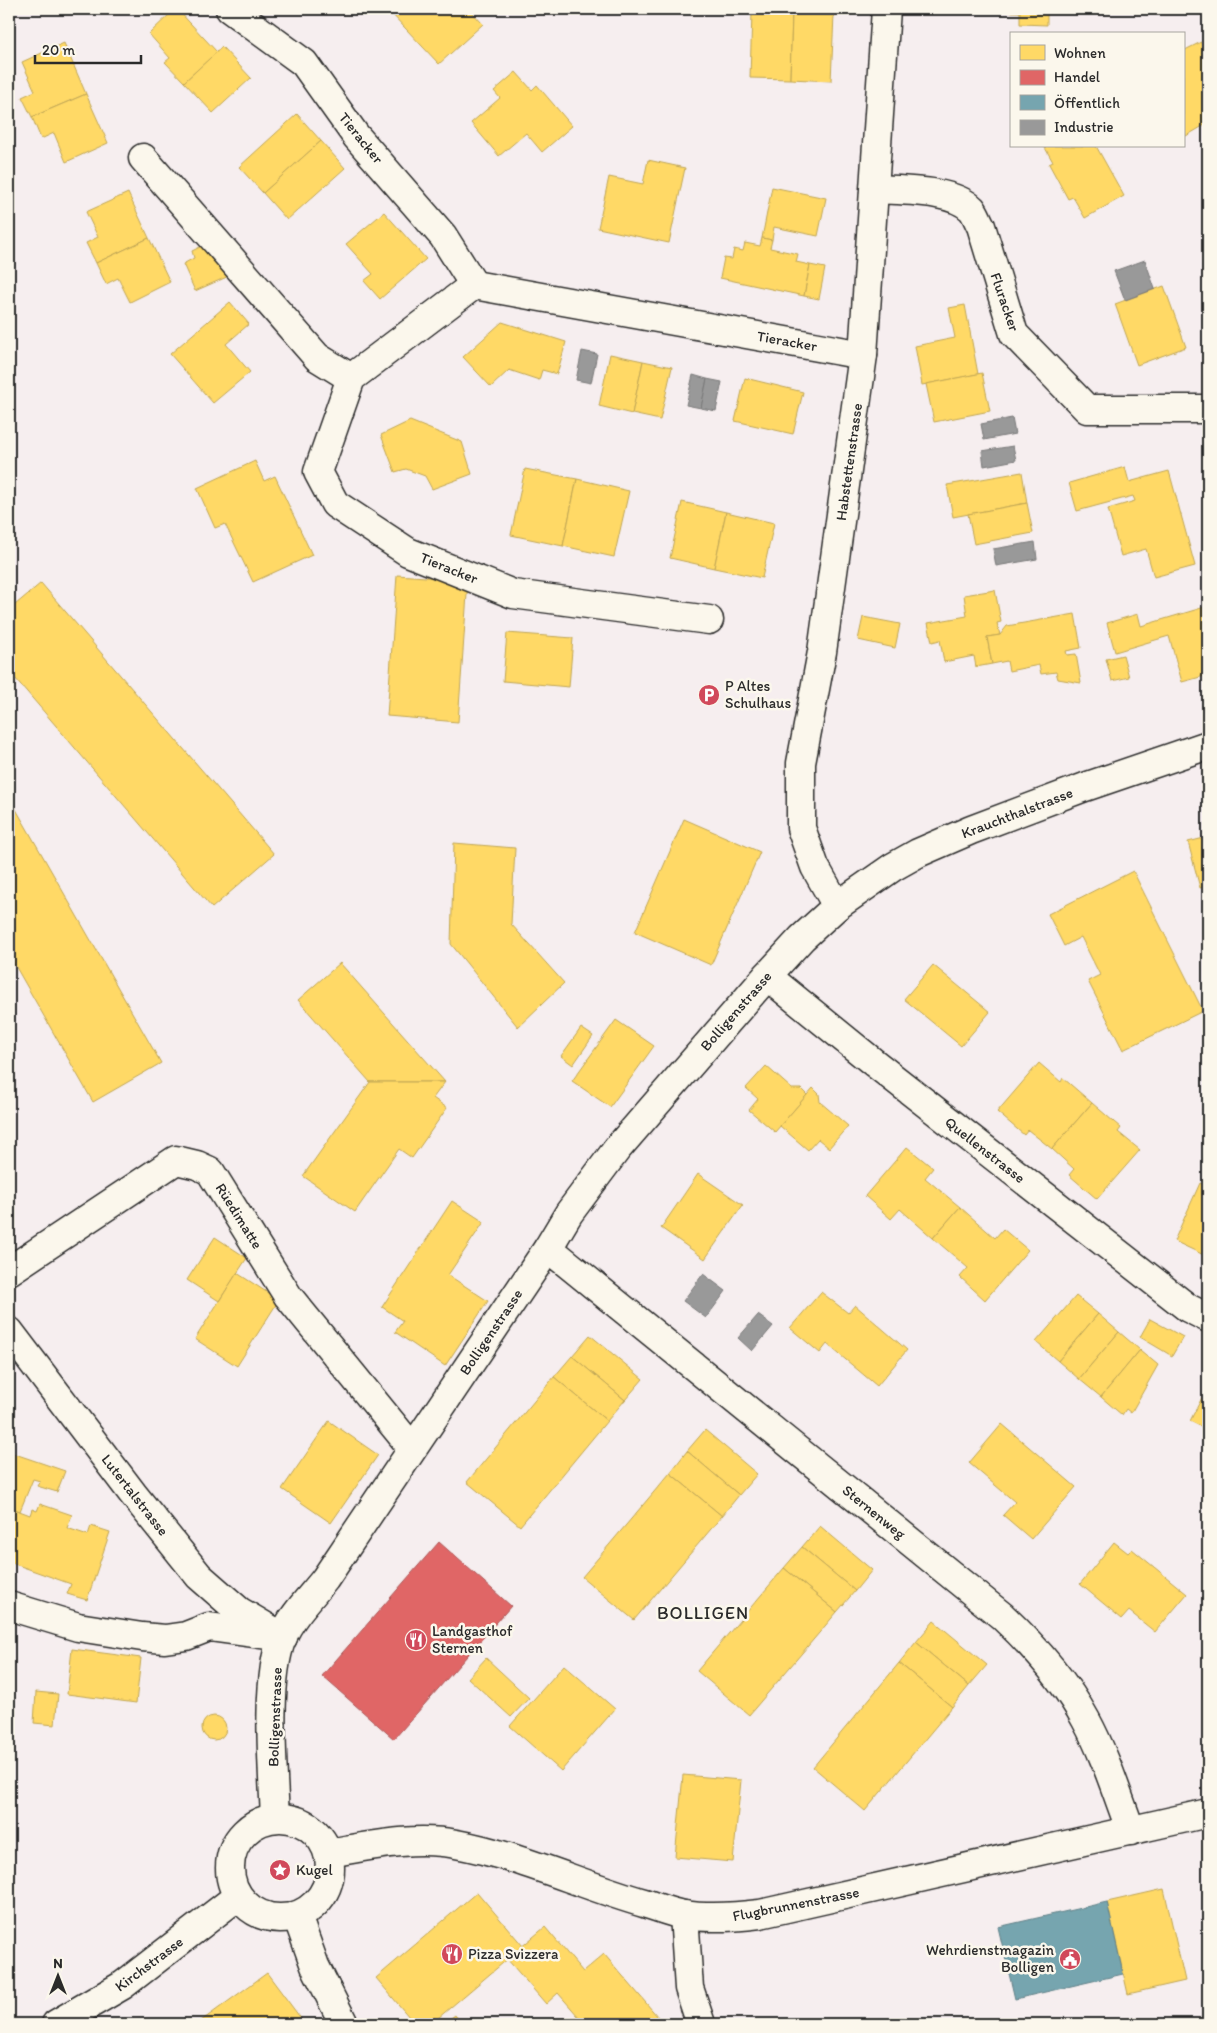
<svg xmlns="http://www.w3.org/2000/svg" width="1217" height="2033" font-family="Itim,sans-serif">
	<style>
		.homes { fill: #ffd966; stroke: #bfa554 }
		.shops { fill: #e06666; stroke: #aa5454 }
		.public { fill: #76a5af; stroke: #608087 }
		.industry { fill: #999; stroke: #787878 }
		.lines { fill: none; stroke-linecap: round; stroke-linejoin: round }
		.minor-casing { stroke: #2b2b2b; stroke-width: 31 }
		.tertiary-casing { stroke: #2b2b2b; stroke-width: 31 }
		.secondary-casing { stroke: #2b2b2b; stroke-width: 31 }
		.minor { stroke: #fbf7ec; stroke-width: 28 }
		.tertiary { stroke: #fbf7ec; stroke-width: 28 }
		.secondary { stroke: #fbf7ec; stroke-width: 28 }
		.labels { text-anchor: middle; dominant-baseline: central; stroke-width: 5; stroke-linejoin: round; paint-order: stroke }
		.street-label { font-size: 15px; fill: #2b2b2b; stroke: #fbf7ec }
		.poi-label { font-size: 15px; fill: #2b2b2b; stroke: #fbf7ec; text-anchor: start }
		.quarter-label { font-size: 18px; letter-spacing: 1px; fill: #2b2b2b; stroke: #fbf7ec }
	</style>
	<rect width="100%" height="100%" fill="#f6eeef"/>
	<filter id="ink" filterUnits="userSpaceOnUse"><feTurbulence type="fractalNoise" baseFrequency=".02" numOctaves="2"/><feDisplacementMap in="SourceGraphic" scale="10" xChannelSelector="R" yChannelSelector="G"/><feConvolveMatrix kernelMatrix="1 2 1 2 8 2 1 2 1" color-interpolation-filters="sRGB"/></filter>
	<g filter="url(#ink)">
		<g class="homes">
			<polygon points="175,9 177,9 217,52 184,82 165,62 170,58 149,34"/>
			<polygon points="391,9 469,9 483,24 439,64 389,11"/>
			<polygon points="992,9 1020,9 1020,12 992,11"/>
			<polygon points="1020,9 1047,9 1047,25 1020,24"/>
			<polygon points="1047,9 1092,9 1092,11"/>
			<polygon points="752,12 792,14 790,79 750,78"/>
			<polygon points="792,14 834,15 831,81 790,79"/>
			<polygon points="1201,42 1208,55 1208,123 1186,136 1183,130 1183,51"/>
			<polygon points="64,43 86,94 32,117 22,97 35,91 22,62"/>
			<polygon points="222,47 251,78 213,113 184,82"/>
			<polygon points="516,72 532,90 537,85 572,126 542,152 526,133 499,156 471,123 500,98 494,91"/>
			<polygon points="86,94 108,143 66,162 54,133 41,139 32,117"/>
			<polygon points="297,114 321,141 263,193 239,167"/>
			<polygon points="321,141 345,168 287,220 263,193"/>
			<polygon points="1044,146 1096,146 1124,196 1085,218 1073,197 1068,199 1049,164 1053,162"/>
			<polygon points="648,160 685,168 669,243 598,228 609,177 643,184"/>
			<polygon points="772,187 826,198 818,236 774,227 772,240 762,238"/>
			<polygon points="128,193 149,238 96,263 86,243 98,237 86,212"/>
			<polygon points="384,212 426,259 380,299 364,281 373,274 346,244"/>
			<polygon points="149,238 170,282 130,302 118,278 106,284 96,263"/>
			<polygon points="762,238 772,240 770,248 798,254 796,262 810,265 804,296 720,278 724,258 732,259 734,249 743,251 745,243 760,246"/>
			<polygon points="204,245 229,276 195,291 183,264 194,258 192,251"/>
			<polygon points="810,265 825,268 819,299 804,296"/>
			<polygon points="1164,286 1186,347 1137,365 1115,304"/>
			<polygon points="230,302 249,324 226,344 250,372 213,403 170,354"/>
			<polygon points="965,305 978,374 922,385 915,346 955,338 949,308"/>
			<polygon points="502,322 566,342 557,374 542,370 539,380 509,370 491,387 463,357"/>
			<polygon points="610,354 643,361 632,414 599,406"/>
			<polygon points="643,361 672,367 660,420 632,414"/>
			<polygon points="982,373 990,411 934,422 926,384"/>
			<polygon points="745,378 803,392 793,434 735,421"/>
			<polygon points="410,421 462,442 472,474 432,489 425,476 406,469 395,472 381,435"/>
			<polygon points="255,461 264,481 275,476 312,555 253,582 225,524 215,528 197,488"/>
			<polygon points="1125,467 1129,482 1169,471 1195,566 1154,577 1146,549 1121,556 1108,509 1135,501 1133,496 1077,511 1069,483"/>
			<polygon points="525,469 577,479 563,546 511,535"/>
			<polygon points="1022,472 1027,503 953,517 947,485"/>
			<polygon points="577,479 629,491 614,557 563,546"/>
			<polygon points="682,502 726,512 714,568 670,558"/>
			<polygon points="1027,503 1033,533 974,544 968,514"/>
			<polygon points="726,512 774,523 762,578 714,568"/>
			<polygon points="397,575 468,580 458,722 387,716"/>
			<polygon points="41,583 274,854 212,908 9,671 9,610"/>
			<polygon points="995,590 1001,622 997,623 1000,635 987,637 992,664 976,667 974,656 944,662 940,640 932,642 928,623 967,616 964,595"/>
			<polygon points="1205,607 1208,619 1208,675 1182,682 1169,636 1115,652 1107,623 1138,614 1141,626"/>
			<polygon points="1075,614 1081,648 1066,651 1067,655 1076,654 1081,683 1058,679 1056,672 1041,674 1039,665 1009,671 1007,661 992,664 987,637 1000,635 1007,626"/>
			<polygon points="863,617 900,624 895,648 858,640"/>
			<polygon points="507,633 573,638 569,687 503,681"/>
			<polygon points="1123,655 1129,677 1112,681 1106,659"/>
			<polygon points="9,797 161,1063 93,1102 9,955"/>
			<polygon points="684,819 760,852 711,965 635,932"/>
			<polygon points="1208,837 1208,886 1200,888 1188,842"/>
			<polygon points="454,843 515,848 511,924 564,983 518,1027 451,944"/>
			<polygon points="1133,871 1203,1011 1123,1050 1088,981 1100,975 1081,937 1064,946 1048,914"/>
			<polygon points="340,963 445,1082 370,1082 298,1000"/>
			<polygon points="933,965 990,1012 961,1046 904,999"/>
			<polygon points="616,1020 654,1046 610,1107 572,1081"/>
			<polygon points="581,1028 593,1036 573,1065 561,1056"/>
			<polygon points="1039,1063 1061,1082 1063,1078 1092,1103 1052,1149 1028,1130 1024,1135 997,1112"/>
			<polygon points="766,1066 792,1089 801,1089 807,1095 775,1132 749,1110 758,1099 746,1088"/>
			<polygon points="370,1082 445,1082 433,1098 447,1108 412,1158 399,1149 355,1212 303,1176"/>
			<polygon points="813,1088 819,1094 820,1102 848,1126 829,1148 818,1139 808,1150 780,1126"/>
			<polygon points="1208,1096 1208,1112 1202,1110"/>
			<polygon points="1092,1103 1121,1128 1118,1132 1140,1150 1097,1199 1069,1175 1074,1169 1052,1149"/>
			<polygon points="907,1147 933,1168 925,1178 960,1207 933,1238 900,1209 891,1219 865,1196"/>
			<polygon points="698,1174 743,1205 705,1259 661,1228"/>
			<polygon points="1200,1183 1208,1186 1208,1257 1174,1241"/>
			<polygon points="452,1201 484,1222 448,1275 488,1301 445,1366 395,1332 403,1321 382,1307"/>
			<polygon points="960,1207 995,1238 1003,1229 1028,1250 985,1300 960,1277 968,1268 933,1238"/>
			<polygon points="215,1237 247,1258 219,1301 187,1280"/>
			<polygon points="237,1273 279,1300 237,1366 195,1339"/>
			<polygon points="821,1292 848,1313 855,1305 907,1350 877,1386 827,1344 820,1353 790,1328"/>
			<polygon points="1076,1296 1098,1314 1058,1361 1036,1342"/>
			<polygon points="1098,1314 1119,1332 1079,1379 1058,1361"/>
			<polygon points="1150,1319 1183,1337 1172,1356 1140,1337"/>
			<polygon points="1119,1332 1140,1350 1101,1397 1079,1379"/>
			<polygon points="590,1335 643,1379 625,1400 572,1356"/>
			<polygon points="1140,1350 1158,1365 1131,1413 1126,1409 1122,1415 1101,1397"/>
			<polygon points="572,1356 625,1400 607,1421 554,1377"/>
			<polygon points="554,1377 607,1421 520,1526 467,1482"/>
			<polygon points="1208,1386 1208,1430 1190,1421"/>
			<polygon points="329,1421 378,1455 331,1523 282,1489"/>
			<polygon points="1002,1424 1076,1487 1031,1539 1003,1515 1015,1502 969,1463"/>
			<polygon points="705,1430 757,1474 739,1495 687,1451"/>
			<polygon points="687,1451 739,1495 722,1516 670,1473"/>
			<polygon points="12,1453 65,1471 57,1492 37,1486 40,1481 33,1479 20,1511 9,1507 9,1462"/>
			<polygon points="670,1473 722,1516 634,1620 582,1577"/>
			<polygon points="40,1504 72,1515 67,1528 88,1535 91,1526 110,1532 87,1600 67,1594 71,1584 9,1562 9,1507 30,1515 32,1509 37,1511"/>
			<polygon points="820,1526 872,1570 855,1591 802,1547"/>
			<polygon points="1114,1542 1128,1553 1132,1549 1187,1594 1155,1632 1129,1611 1122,1619 1080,1584"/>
			<polygon points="802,1547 855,1591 837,1612 784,1568"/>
			<polygon points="784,1568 837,1612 749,1715 697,1671"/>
			<polygon points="934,1621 987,1665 969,1686 916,1642"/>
			<polygon points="916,1642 969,1686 952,1707 899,1663"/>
			<polygon points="72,1649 141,1658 136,1703 67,1694"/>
			<polygon points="486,1658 529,1698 511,1717 468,1678"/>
			<polygon points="899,1663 952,1707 865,1811 813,1767"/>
			<polygon points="564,1665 615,1709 561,1771 510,1726"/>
			<polygon points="36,1692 58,1694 55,1725 34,1723"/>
			<circle cx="214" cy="1728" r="12"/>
			<polygon points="683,1775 741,1780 733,1862 675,1857"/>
			<polygon points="1164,1889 1185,1981 1128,1994 1107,1902"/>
			<polygon points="477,1892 523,1946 431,2024 415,2024 376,1978"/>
			<polygon points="545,1927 583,1972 604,1954 664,2024 585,2024 558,1993 546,2004 507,1959"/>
			<polygon points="267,1973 305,2024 197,2024"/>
			<polygon points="455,2015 462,2024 443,2024"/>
		</g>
		<polygon class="shops" points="439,1542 511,1606 394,1739 322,1676"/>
		<polygon class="public" points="1107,1902 1123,1974 1015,1999 998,1927"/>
		<g class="industry">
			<polygon points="1145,260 1155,289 1125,300 1114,271"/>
			<polygon points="582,351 597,354 591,383 576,380"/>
			<polygon points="693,375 707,379 701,408 686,405"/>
			<polygon points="707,379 722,382 716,411 701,408"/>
			<polygon points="1012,418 1015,434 984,440 981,424"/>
			<polygon points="1013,446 1016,460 984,466 982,451"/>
			<polygon points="1035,542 1037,559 996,566 993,549"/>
			<polygon points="703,1274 726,1291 706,1318 683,1301"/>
			<polygon points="758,1315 773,1326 752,1351 738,1338"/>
		</g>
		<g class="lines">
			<g class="minor-casing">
				<g id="minor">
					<polyline points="230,9 304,63 356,136 443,236 474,285"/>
					<polyline points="143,158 317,357 351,378"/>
					<path d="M875,189c27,2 77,0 97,20 4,5 6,12 9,17l33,108 73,75h121"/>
					<polyline points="709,620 513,594 408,552 335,504 318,472 351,378 474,285 863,355"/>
					<polyline points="767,976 873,1062 1188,1308 1208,1318"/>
					<path d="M548,1248l454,368c32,30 63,65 84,104 19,35 31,74 45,111"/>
					<polyline points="9,1271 176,1160 197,1165 210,1171 288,1296 412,1448"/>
					<polyline points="9,1606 78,1627 142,1637 165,1639 186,1636 209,1627 283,1637"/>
					<polyline points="684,1915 689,1988 701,2024"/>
					<polyline points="56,2024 123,1985 238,1896"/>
				</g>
			</g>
			<g class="tertiary-casing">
				<g id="tertiary">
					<polyline points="837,906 815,867 801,828 801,763 822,652 863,355 886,9"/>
					<polyline points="9,1331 133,1494 199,1576 239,1611 283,1637"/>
					<path d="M328,1853c42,-7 86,-17 128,-9 65,12 125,41 188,59 13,4 27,10 40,12 25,4 51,2 76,-1l448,-101"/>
				</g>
			</g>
			<g class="secondary-casing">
				<g id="secondary">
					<circle cx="280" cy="1868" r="50"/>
					<path d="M275,1818c-2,-48 -10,-137 7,-180 10,-23 28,-40 43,-59l223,-331 21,-35 48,-64 150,-173 35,-38 35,-32 56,-39 25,-14 53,-23 114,-43 123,-42"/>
					<polyline points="297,1916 315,1966 344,2024"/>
				</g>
			</g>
			<use href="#minor" class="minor"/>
			<use href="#tertiary" class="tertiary"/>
			<use href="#secondary" class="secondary"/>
		</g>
	</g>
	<defs>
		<g id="parking-disc" transform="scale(1.125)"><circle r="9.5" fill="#d1495b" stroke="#fbf7ec"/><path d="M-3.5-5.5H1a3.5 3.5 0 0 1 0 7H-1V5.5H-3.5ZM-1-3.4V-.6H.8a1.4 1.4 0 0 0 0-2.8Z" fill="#fff"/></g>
		<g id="restaurant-disc" transform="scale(1.125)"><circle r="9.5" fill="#d1495b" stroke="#fbf7ec"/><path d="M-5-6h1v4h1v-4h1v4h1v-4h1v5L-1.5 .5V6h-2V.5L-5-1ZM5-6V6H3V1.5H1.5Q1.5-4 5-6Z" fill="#fff"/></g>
		<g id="sight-disc" transform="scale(1.125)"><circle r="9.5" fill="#d1495b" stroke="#fbf7ec"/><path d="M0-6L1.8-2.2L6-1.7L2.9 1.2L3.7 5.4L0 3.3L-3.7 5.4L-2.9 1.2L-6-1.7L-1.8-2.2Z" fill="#fff"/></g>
		<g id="civic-disc" transform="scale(1.125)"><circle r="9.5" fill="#d1495b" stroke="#fbf7ec"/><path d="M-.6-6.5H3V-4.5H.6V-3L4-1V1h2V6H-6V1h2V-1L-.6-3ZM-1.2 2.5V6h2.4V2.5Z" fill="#fff"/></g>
	</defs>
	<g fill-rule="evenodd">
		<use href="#parking-disc" x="709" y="695"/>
		<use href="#restaurant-disc" x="416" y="1640"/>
		<use href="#sight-disc" x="280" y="1870"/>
		<use href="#restaurant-disc" x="452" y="1954"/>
		<use href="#civic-disc" x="1070" y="1959"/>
	</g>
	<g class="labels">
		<g class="street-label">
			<text transform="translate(361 138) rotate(51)">Tieracker</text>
			<text transform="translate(1005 302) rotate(71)">Fluracker</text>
			<text transform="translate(787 341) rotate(10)">Tieracker</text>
			<text transform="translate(849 462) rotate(-82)">Habstettenstrasse</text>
			<text transform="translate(449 568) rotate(22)">Tieracker</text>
			<text transform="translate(1017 813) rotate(-21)">Krauchthalstrasse</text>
			<text transform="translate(736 1011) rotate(-49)">Bolligenstrasse</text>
			<text transform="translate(985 1150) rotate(38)">Quellenstrasse</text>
			<text transform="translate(239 1216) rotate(58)">Rüedimatte</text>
			<text transform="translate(491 1332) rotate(-56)">Bolligenstrasse</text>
			<text transform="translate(135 1495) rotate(52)">Lutertalstrasse</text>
			<text transform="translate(874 1512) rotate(39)">Sternenweg</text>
			<text transform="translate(275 1717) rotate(-88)">Bolligenstrasse</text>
			<text transform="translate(796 1904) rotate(-11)">Flugbrunnenstrasse</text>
			<text transform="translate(149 1964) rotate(-37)">Kirchstrasse</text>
		</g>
		<g class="poi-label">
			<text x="725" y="686">P Altes<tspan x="725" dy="17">Schulhaus</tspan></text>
			<text x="432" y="1631">Landgasthof<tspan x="432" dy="17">Sternen</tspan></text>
			<text x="296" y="1870">Kugel</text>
			<text x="1054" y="1950" text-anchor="end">Wehrdienstmagazin<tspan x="1054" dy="17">Bolligen</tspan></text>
			<text x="468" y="1954">Pizza Svizzera</text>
		</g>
		<g class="quarter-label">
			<text x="703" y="1613">BOLLIGEN</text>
		</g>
	</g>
	<rect width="1217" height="2033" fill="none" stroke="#fbf7ec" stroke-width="30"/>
	<rect x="15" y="15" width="1187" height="2003" fill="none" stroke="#2b2b2b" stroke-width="2" filter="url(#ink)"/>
	<rect x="1010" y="32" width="175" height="115" fill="#fbf7ec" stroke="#a8a59f"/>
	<rect x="1020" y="45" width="25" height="15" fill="#ffd966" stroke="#a8a59f"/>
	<text x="1054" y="58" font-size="15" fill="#2b2b2b">Wohnen</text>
	<rect x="1020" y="70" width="25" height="15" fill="#e06666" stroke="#a8a59f"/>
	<text x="1054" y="82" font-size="15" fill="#2b2b2b">Handel</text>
	<rect x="1020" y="95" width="25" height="15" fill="#76a5af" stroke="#a8a59f"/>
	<text x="1054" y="108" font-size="15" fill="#2b2b2b">Öffentlich</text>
	<rect x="1020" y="120" width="25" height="15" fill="#999999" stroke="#a8a59f"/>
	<text x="1054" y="132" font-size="15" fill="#2b2b2b">Industrie</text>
	<g transform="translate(58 1976)" stroke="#fbf7ec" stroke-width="4" paint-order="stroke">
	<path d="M0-4L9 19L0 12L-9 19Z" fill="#2b2b2b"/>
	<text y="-8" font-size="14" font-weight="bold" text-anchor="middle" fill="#2b2b2b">N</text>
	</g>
	<path d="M35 55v8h106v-8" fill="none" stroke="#2b2b2b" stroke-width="2.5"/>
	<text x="42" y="55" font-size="15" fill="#2b2b2b" stroke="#fbf7ec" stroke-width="4" paint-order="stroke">20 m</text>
</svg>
